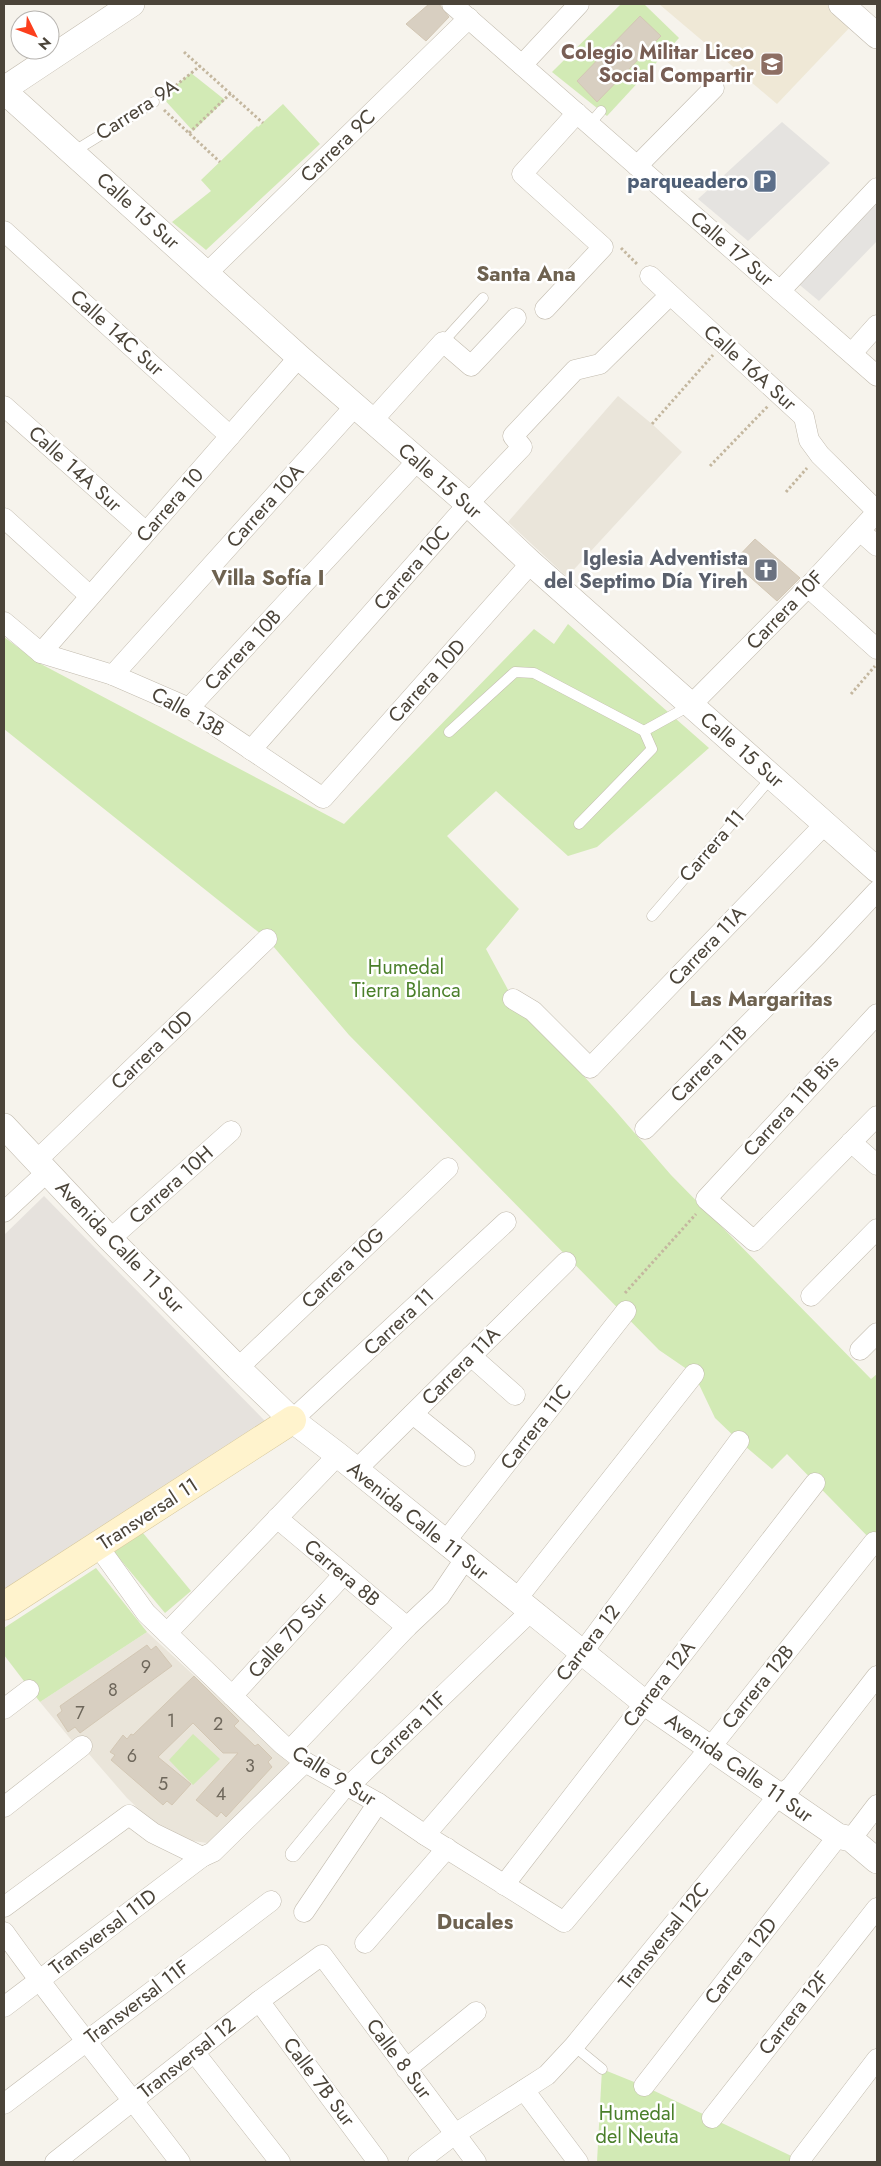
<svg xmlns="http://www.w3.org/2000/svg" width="881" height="2166" font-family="Jost,sans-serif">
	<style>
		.residential { fill: #eae5da }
		.industrial { fill: #e6e2dd }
		.education { fill: #efe8d6 }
		.green { fill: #d2eab5 }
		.parking { fill: #e5e3e0 }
		.building { fill: #d8cfc1; stroke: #d3c7b4 }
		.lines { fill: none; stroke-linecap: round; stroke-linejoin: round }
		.service-casing { stroke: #c2bbae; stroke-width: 11 }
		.pedestrian-casing { stroke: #c2bbae; stroke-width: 16 }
		.minor-casing { stroke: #c2bbae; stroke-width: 21 }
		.tertiary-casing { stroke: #c2bbae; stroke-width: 26 }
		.secondary-casing { stroke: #d6c79b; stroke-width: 29 }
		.path { stroke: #c4b79f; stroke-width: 3; stroke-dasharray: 2.5 2.5; stroke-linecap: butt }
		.service { stroke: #fff; stroke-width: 10 }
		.pedestrian { stroke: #fff; stroke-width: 15 }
		.minor { stroke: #fff; stroke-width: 20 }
		.tertiary { stroke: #fff; stroke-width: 25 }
		.secondary { stroke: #fff3cd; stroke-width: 28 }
		.labels { text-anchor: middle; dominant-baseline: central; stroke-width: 5; stroke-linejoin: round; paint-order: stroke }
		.number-label { font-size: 18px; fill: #6e675b }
		.education-label { font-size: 20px; font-weight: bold; fill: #785e54; stroke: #fff; text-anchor: end }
		.street-label { font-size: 20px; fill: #4b4439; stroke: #fff }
		.service-label { font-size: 20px; font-weight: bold; fill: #4e5e75; stroke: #fff; text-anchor: end }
		.worship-label { font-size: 20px; font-weight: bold; fill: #5b616d; stroke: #fff; text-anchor: end }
		.park-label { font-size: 20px; fill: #4a7f2a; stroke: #fff }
		.neighbourhood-label { font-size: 21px; font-weight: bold; fill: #6e6250; stroke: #fff }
	</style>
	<rect width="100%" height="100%" fill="#f6f3ec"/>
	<g class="residential">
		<polygon points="618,396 652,424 682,452 567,577 508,522"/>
		<polygon points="147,1632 291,1765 214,1844 193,1841 158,1827 127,1798 82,1746 73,1742 40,1702"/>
	</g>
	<polygon class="industrial" points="44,1196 265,1421 4,1593 4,1235"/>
	<polygon class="education" points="659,4 829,4 853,24 777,104"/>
	<g class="green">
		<polygon points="621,4 644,4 679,38 607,116 552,72"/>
		<polygon points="191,73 225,100 193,131 162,97"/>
		<polygon points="283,104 320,144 206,250 172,222 211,191 201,180 257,126 258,127"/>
		<polygon points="568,624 709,748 597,847 568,856 496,791 447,836 519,909 486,949 513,999 613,1108 671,1175 871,1379 877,1374 877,1546 787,1454 772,1469 739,1441 715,1418 694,1374 659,1350 349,1035 267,939 4,729 4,637 39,663 344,824 534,629 554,644"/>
		<polygon points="143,1533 191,1591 165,1613 114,1552"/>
		<polygon points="96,1568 147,1632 40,1702 4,1655 4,1628"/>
		<polygon points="193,1734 220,1759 193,1785 169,1760"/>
		<polygon points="602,2069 644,2086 804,2162 597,2162"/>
	</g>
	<g class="parking">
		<polygon points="782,122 830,163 748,241 698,199"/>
		<polygon points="877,202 877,241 819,301 789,276"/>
	</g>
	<g class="building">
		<polygon points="429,4 439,4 449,17 426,41 406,24"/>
		<polygon points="640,16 661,36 597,102 577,81"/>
		<polygon points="755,539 800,578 777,601 733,562"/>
		<polygon points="147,1645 151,1650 156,1646 172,1666 80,1733 75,1727 68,1732 57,1715 62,1711 60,1706"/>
		<polygon points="194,1676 239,1721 234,1726 255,1746 258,1744 272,1758 268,1762 272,1767 226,1817 221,1812 217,1817 196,1800 238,1753 223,1753 193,1723 158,1757 191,1784 172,1805 167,1801 163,1805 111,1760 115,1755 110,1752 123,1735 127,1739 131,1734 133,1735"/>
	</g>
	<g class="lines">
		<g class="service-casing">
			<g id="service">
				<polyline points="589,125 601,111"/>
				<polyline points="73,152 154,102"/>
				<polyline points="443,342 483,298"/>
				<polyline points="449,732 515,672 534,673 644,731 691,705"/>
				<polyline points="579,824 652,749 644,731"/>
				<polyline points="652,916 772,777"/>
				<polyline points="574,2046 602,2069"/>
			</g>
		</g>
		<g class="pedestrian-casing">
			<polyline id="pedestrian" points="293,1854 348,1787"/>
		</g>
		<g class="minor-casing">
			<g id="minor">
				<polyline points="452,4 877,376"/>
				<polyline points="522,65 579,4"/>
				<polyline points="637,166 714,88"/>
				<polyline points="4,231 230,436"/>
				<polyline points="207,273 469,18"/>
				<polyline points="650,276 804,417 809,440 820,455 877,511"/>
				<polyline points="780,291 877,188"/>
				<polyline points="545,309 603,247 522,174 577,113"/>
				<polyline points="852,353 877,325"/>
				<polyline points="4,406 146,532"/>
				<polyline points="372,421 443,342 471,366 516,318"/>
				<polyline points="4,518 90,596"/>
				<polyline points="860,531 877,546"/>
				<polyline points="808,587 877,649"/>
				<polyline points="4,622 41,653 113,675 189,708 323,798 531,563"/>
				<polyline points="41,653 299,357"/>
				<polyline points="113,675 356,405"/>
				<polyline points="691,705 808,587 877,512"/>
				<polyline points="189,708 418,460"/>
				<polyline points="251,750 468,504 522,447 513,436 575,370 600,364 670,295"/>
				<polyline points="513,999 533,1011 590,1068 825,824"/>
				<polyline points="877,1014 706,1199 754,1241 877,1116"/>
				<polyline points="645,1129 818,954 877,891"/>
				<polyline points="851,1142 877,1165"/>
				<polyline points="36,1161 267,939"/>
				<polyline points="4,1212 47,1172"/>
				<polyline points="110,1239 231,1131"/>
				<polyline points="811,1296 877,1229"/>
				<polyline points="860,1350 877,1333"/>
				<polyline points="471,1356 515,1395"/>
				<polyline points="238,1368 448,1168"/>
				<polyline points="413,1414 465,1456"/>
				<polyline points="292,1420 506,1222"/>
				<polyline points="356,1470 566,1262"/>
				<polyline points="277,1518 407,1627"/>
				<polyline points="445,1542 626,1311"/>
				<polyline points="98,1546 146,1613 282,1744 305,1762 378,1803 425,1835 564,1922 710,1748 874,1542"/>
				<polyline points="516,1600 694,1374"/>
				<polyline points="167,1633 338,1455"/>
				<polyline points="232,1696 344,1574"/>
				<polyline points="4,1709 29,1690"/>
				<polyline points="290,1750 407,1627 440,1596 465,1559"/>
				<polyline points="348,1787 530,1612"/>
				<polyline points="4,1807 82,1746"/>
				<polyline points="425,1835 582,1653 739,1441"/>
				<polyline points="851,1839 877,1805"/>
				<polyline points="504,1885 815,1483"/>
				<polyline points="4,1907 129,1815 153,1833 202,1857"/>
				<polyline points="304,1912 378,1803"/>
				<path d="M4,1932c56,79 118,153 176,230"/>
				<polyline points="365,1943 447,1848"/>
				<polyline points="259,2001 378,2162"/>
				<polyline points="4,2007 202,1857 213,1852 305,1762"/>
				<polyline points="194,2052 280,2162"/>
				<polyline points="406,2069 476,2012"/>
				<polyline points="644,2086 838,1836"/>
				<polyline points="524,2090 578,2162"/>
				<polyline points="4,2104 271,1901"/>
				<polyline points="712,2118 877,1908"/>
				<polyline points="800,2160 877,2059"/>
				<polyline points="55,2162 259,2001 322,1955 476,2162"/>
				<polyline points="418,2162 455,2134 547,2075 574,2046 778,1796 791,1787 877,1676"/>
			</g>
		</g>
		<g class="tertiary-casing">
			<g id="tertiary">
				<polyline points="841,4 877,36"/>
				<polyline points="4,89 132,4"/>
				<polyline points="4,91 299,357 468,504 531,563 877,870"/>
				<polyline points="4,1126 110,1239 238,1368 292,1420 338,1455 645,1703 838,1836 851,1839 877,1861"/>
			</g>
		</g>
		<g class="secondary-casing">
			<polyline id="secondary" points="4,1606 292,1420"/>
		</g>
		<g class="path">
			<polyline points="184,52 263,123"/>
			<polyline points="164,95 200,66"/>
			<polyline points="164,110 220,162"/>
			<polyline points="189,133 231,93"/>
			<polyline points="621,248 638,265"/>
			<polyline points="652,424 713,355"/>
			<polyline points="710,466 768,406"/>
			<polyline points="786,492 807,468"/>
			<polyline points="851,694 875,666"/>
			<polyline points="625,1293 696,1214"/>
		</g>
		<use href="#service" class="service"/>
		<use href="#pedestrian" class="pedestrian"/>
		<use href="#minor" class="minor"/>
		<use href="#tertiary" class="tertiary"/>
		<use href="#secondary" class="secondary"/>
	</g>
	<defs>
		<g id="school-square" transform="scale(1.25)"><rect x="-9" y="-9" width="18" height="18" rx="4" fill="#8d6e63" stroke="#fff"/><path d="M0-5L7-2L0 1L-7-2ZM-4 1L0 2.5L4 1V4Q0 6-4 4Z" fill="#fff"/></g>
		<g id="parking-square" transform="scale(1.25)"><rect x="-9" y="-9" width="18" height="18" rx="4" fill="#5c6f8a" stroke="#fff"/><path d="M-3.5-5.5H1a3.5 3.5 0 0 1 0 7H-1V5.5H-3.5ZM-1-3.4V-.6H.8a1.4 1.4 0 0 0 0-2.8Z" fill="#fff"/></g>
		<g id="church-square" transform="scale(1.25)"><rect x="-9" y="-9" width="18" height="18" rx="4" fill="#6b7280" stroke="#fff"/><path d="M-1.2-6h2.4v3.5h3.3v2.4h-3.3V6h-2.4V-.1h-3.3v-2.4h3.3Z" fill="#fff"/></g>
	</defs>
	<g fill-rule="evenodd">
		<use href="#school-square" x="772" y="64"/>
		<use href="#parking-square" x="765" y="181"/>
		<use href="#church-square" x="766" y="570"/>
	</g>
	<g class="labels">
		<g class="number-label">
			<text x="146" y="1667">9</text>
			<text x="113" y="1690">8</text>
			<text x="80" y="1713">7</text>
			<text x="171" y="1721">1</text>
			<text x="218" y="1724">2</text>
			<text x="132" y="1756">6</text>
			<text x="250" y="1766">3</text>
			<text x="163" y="1784">5</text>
			<text x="221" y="1794">4</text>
		</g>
		<g class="education-label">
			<text x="754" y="52">Colegio Militar Liceo<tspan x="754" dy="23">Social Compartir</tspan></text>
		</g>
		<g class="street-label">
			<text transform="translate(137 110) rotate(-33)">Carrera 9A</text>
			<text transform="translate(338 146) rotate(-44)">Carrera 9C</text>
			<text transform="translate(138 211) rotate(42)">Calle 15 Sur</text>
			<text transform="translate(732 249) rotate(41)">Calle 17 Sur</text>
			<text transform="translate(117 333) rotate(42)">Calle 14C Sur</text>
			<text transform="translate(750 368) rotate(42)">Calle 16A Sur</text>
			<text transform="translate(75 469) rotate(42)">Calle 14A Sur</text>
			<text transform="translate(440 481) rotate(41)">Calle 15 Sur</text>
			<text transform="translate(170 505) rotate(-49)">Carrera 10</text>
			<text transform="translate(265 506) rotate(-48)">Carrera 10A</text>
			<text transform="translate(412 568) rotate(-49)">Carrera 10C</text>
			<text transform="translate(785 610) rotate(-46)">Carrera 10F</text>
			<text transform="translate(243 650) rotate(-47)">Carrera 10B</text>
			<text transform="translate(427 681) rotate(-48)">Carrera 10D</text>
			<text transform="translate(188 712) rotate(29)">Calle 13B</text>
			<text transform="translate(742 750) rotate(41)">Calle 15 Sur</text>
			<text transform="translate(712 846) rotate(-49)">Carrera 11</text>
			<text transform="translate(707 946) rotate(-46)">Carrera 11A</text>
			<text transform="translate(152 1050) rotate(-44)">Carrera 10D</text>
			<text transform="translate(709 1064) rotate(-45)">Carrera 11B</text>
			<text transform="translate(791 1106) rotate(-47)">Carrera 11B Bis</text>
			<text transform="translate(171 1185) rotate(-42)">Carrera 10H</text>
			<text transform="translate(120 1247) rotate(46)">Avenida Calle 11 Sur</text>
			<text transform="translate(343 1268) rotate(-44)">Carrera 10G</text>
			<text transform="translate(399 1322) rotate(-43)">Carrera 11</text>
			<text transform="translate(461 1366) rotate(-45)">Carrera 11A</text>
			<text transform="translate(536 1427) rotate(-52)">Carrera 11C</text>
			<text transform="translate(148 1514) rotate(-33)">Transversal 11</text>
			<text transform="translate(418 1521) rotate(39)">Avenida Calle 11 Sur</text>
			<text transform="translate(342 1573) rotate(40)">Carrera 8B</text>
			<text transform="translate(288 1635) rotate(-48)">Calle 7D Sur</text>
			<text transform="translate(588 1643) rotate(-52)">Carrera 12</text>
			<text transform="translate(659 1684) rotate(-52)">Carrera 12A</text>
			<text transform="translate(758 1687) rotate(-51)">Carrera 12B</text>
			<text transform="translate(408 1729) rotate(-44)">Carrera 11F</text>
			<text transform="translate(739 1768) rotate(35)">Avenida Calle 11 Sur</text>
			<text transform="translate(334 1776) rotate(32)">Calle 9 Sur</text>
			<text transform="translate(103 1932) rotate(-37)">Transversal 11D</text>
			<text transform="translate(664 1936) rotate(-51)">Transversal 12C</text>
			<text transform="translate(741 1961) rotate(-52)">Carrera 12D</text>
			<text transform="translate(137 2002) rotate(-37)">Transversal 11F</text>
			<text transform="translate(794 2013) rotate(-52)">Carrera 12F</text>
			<text transform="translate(187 2058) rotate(-38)">Transversal 12</text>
			<text transform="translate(399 2059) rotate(53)">Calle 8 Sur</text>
			<text transform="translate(319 2082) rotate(53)">Calle 7B Sur</text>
		</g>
		<g class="service-label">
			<text x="748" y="181">parqueadero</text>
		</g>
		<g class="worship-label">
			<text x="748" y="558">Iglesia Adventista<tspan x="748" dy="23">del Septimo Día Yireh</tspan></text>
		</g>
		<g class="park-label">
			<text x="406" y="967">Humedal<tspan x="406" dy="23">Tierra Blanca</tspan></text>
			<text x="637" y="2113">Humedal<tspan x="637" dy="23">del Neuta</tspan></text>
		</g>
		<g class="neighbourhood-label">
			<text x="526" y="274">Santa Ana</text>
			<text x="268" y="578">Villa Sofía I</text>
			<text x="761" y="999">Las Margaritas</text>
			<text x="475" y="1922">Ducales</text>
		</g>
	</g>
	<rect width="881" height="2166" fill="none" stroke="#4b4439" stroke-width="10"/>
	<g transform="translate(35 35) rotate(132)"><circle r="24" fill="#ffffff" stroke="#b7b4b0"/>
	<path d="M0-4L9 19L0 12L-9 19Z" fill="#fc3f1d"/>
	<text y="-8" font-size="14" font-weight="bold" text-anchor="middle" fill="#4b4439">N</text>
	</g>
</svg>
